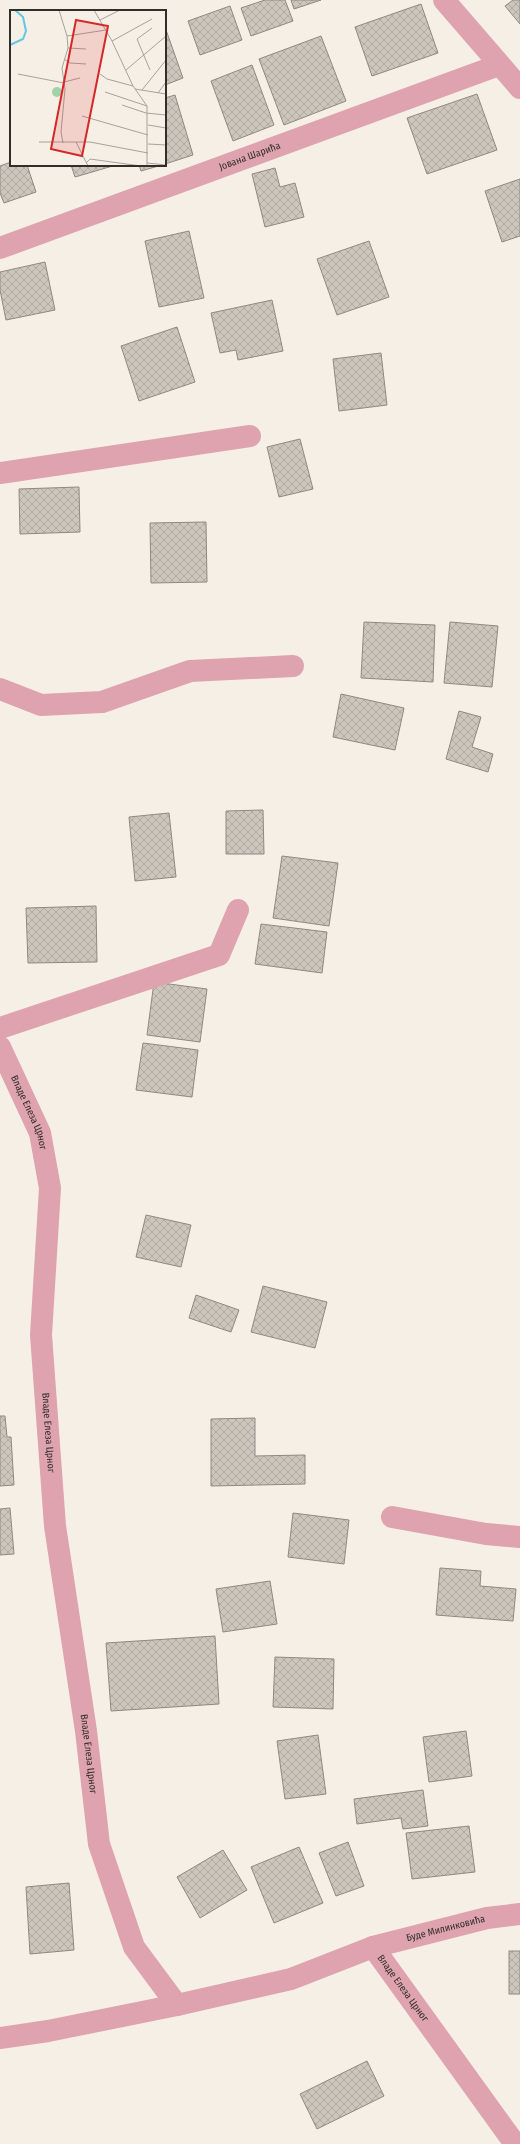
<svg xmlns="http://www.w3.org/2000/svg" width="520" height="2144" font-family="'Fira Sans Condensed',sans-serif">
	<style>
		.building { fill: url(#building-cross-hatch); stroke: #8f8981 }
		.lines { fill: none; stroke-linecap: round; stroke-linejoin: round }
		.minor { stroke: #dea3af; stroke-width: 22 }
		.labels { text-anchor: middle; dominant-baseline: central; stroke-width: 3.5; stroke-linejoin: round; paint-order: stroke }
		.street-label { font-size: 10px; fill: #302e2a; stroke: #f6efe6 }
		.inset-river { fill: none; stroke: #64c7df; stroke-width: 2 }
		.inset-road { fill: none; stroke: #a7a29b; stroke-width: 1 }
		.view { fill: #d62828; fill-opacity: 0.15; stroke: #d62828; stroke-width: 2 }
		.inset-edge { fill: none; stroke: #302e2a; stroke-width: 2 }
	</style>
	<defs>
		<pattern id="building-cross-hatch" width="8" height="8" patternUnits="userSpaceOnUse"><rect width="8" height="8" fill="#cdc6bd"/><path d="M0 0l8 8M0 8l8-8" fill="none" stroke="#b0aaa3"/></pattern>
	</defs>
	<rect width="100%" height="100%" fill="#f6efe6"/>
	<g class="building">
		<polygon points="265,0 285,0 293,21 251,36 241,8"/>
		<polygon points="291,0 321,0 294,9"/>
		<polygon points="513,0 520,0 520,24 505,6"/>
		<polygon points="421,4 438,53 372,76 355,27"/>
		<polygon points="230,6 242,40 200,55 188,21"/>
		<polygon points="165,27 183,78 165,85"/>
		<polygon points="321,36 346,101 284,125 259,59"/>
		<polygon points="252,65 274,125 233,141 211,81"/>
		<polygon points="477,94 497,150 427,174 407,118"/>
		<polygon points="175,95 193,155 165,164 165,98"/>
		<polygon points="11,162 11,165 27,165 36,192 4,203 0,193 0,166"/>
		<polygon points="71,165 116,165 75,177"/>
		<polygon points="139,165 162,165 141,171"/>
		<polygon points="275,168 280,187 295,183 304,217 265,227 252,174"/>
		<polygon points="520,179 520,236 502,242 485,191"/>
		<polygon points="189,231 204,298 159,307 145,241"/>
		<polygon points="369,241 389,297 337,315 317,259"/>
		<polygon points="45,262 55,310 6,320 0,290 0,272"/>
		<polygon points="272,300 283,351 238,360 236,350 220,353 211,313"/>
		<polygon points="177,327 195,382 139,401 121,346"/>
		<polygon points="381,353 387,405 339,411 333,359"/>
		<polygon points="300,439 313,489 279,497 267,447"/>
		<polygon points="79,487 80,532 20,534 19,489"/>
		<polygon points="206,522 207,582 151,583 150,523"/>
		<polygon points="364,622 435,625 433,682 361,678"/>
		<polygon points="450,622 498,626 492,687 444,683"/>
		<polygon points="341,694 404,708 395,750 333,737"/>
		<polygon points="459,711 481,717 472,747 493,754 488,772 446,759"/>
		<polygon points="263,810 264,854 226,854 226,811"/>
		<polygon points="169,813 176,877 135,881 129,817"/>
		<polygon points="282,856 338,863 329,926 273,918"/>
		<polygon points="96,906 97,962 28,963 26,908"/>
		<polygon points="261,924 327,932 322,973 255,964"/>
		<polygon points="154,982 207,989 200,1042 147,1035"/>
		<polygon points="143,1043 198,1050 192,1097 136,1090"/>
		<polygon points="146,1215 191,1225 181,1267 136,1257"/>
		<polygon points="263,1286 327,1302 315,1348 251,1332"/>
		<polygon points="196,1295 239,1310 231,1332 189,1318"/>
		<polygon points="0,1416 5,1416 7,1437 11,1437 14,1485 0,1486"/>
		<polygon points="255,1418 255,1456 305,1455 305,1484 211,1486 211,1419"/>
		<polygon points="10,1508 14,1554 0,1555 0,1509"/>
		<polygon points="293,1513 349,1520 344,1564 288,1557"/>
		<polygon points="440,1568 481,1571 480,1586 516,1589 513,1621 436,1615"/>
		<polygon points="270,1581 277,1624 223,1632 216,1589"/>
		<polygon points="215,1636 219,1704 111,1711 106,1643"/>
		<polygon points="275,1657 334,1659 333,1709 273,1707"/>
		<polygon points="466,1731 472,1776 429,1782 423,1737"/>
		<polygon points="318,1735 326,1794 285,1799 277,1741"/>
		<polygon points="423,1790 428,1826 403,1829 401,1818 357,1824 354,1799"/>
		<polygon points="469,1826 475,1872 412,1879 406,1833"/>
		<polygon points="348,1842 364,1886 336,1896 319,1853"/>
		<polygon points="299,1847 323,1903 274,1923 251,1867"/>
		<polygon points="223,1850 247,1890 200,1918 177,1877"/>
		<polygon points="69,1883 74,1950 30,1954 26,1887"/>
		<rect x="509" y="1951" width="11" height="43"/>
		<polygon points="367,2061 384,2096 317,2129 300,2094"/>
	</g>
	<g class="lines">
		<g class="minor">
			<polyline points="444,0 520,88"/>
			<path id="s1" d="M0,248l499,-183"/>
			<polyline points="0,473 250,436"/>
			<polyline points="0,689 41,705 102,702 190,671 293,666"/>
			<polyline points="0,1028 219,955 238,910"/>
			<path id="s2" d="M0,1047l40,86 10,55 -9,147 14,191 31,205 13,113 35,103 43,58"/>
			<polyline points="392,1517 486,1534 520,1537"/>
			<path id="s3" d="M373,1947l114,-29 33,-4"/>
			<path id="s4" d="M0,2038l48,-7 129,-26 114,-26 82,-32 142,197"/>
		</g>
	</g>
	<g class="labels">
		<g class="street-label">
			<text stroke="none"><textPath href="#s1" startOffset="266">Јована Шарића</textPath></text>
			<text stroke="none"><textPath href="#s2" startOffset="72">Владе Елеза Црног</textPath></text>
			<text stroke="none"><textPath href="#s2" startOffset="396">Владе Елеза Црног</textPath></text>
			<text stroke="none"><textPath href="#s2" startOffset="720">Владе Елеза Црног</textPath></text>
			<text stroke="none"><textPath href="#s3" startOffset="75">Буде Милинковића</textPath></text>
			<text stroke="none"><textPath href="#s4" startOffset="436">Владе Елеза Црног</textPath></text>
		</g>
	</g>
	<g transform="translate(10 10)">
		<rect width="156" height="156" fill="#f6efe6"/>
		<path d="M42 82a5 5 0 1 1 10 0a5 5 0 1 1-10 0Z" fill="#a2d2a8"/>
		<path class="inset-river" d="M0,35l13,-6 3,-8 -3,-14 -8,-7"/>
		<path class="inset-road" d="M49,0l8,26 1,12 -6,20 3,21 -4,43 2,11M84,0l18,31 21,45 14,20v60M90,10l20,-10M57,26l39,-6M102,31l40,-22M58,38l18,1M54,49l6,4 16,1M116,60l40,-34M140,60l-13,-31 15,-11M8,64l46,9M90,64l7,5 26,7M54,72l16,-4M125,79l31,5M132,80l24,-30M95,82l42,14M148,83l8,-11M112,95l24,8 20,2M72,106l66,19M138,115l18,3M29,132h37l12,24M66,132h14l58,11M138,134l18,1M76,153l4,-4 51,7M137,153l19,2"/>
		<path class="view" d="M66,10l32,6 -26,130 -31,-7z"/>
		<rect width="156" height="156" class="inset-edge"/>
	</g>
</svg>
